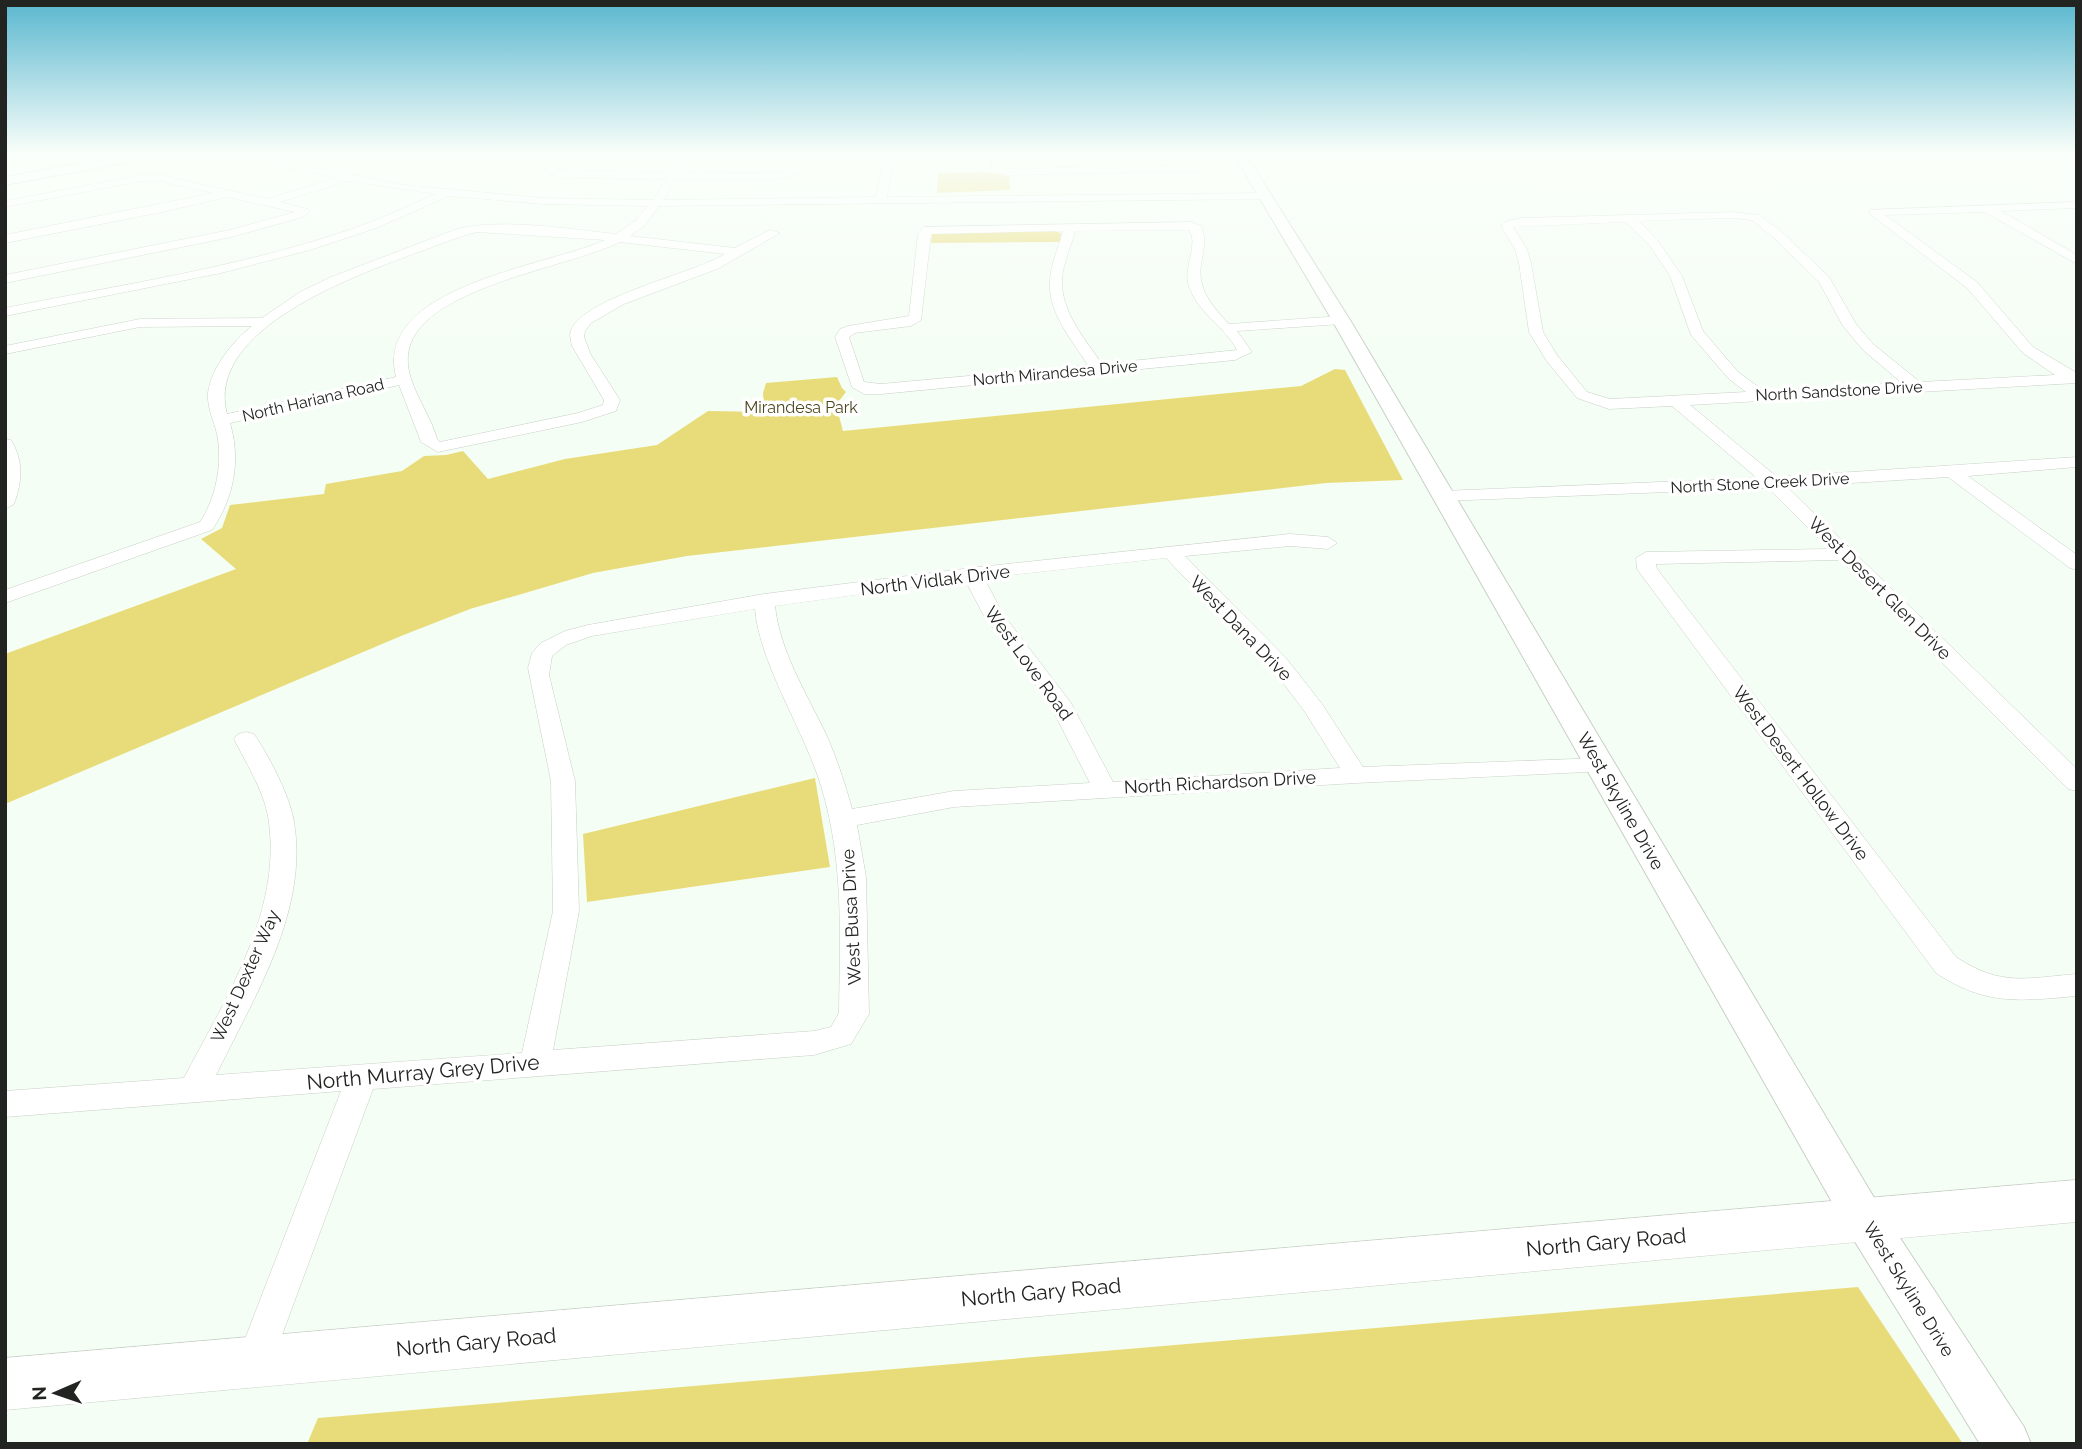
<svg xmlns="http://www.w3.org/2000/svg" width="2082" height="1449" font-family="Raleway,sans-serif">
	<style>
		.green { fill: #e8dc7a }
		.lines { fill: none; stroke-linecap: round; stroke-linejoin: round }
		.minor-casing { stroke: #c7cfc6; stroke-width: 1 }
		.tertiary-casing { stroke: #c7cfc6; stroke-width: 2 }
		.secondary-casing { stroke: #c7cfc6; stroke-width: 1 }
		.minor { fill: #fff; fill-rule: evenodd }
		.tertiary { fill: #fff; fill-rule: evenodd }
		.secondary { fill: #fff; fill-rule: evenodd }
		.labels { text-anchor: middle; dominant-baseline: central; stroke-width: 7; stroke-linejoin: round; paint-order: stroke }
		.far-street-label { font-size: 16px; fill: #212420; stroke: #fff }
		.far-park-label { font-size: 16px; fill: #4c461d; stroke: #fff }
		.street-label { font-size: 18px; fill: #212420; stroke: #fff }
		.near-street-label { font-size: 21px; fill: #212420; stroke: #fff }
	</style>
	<rect width="100%" height="100%" fill="#f5fef4"/>
	<g class="green">
		<polygon points="988,172 1009,176 1010,190 937,193 938,173"/>
		<polygon points="1053,231 1061,233 1060,242 931,243 932,234"/>
		<polygon points="1335,369 1345,370 1403,480 1326,483 687,556 593,573 470,609 401,636 5,804 5,654 236,569 201,539 222,528 230,505 324,494 326,484 402,471 424,456 446,455 463,451 488,479 565,459 657,445 708,411 764,412 763,393 766,383 837,377 842,388 846,392 836,405 843,431 1301,386"/>
		<polygon points="815,778 830,867 587,902 583,834"/>
		<polygon points="1858,1287 1963,1444 307,1444 318,1418"/>
	</g>
	<g class="lines">
		<g class="minor-casing">
			<g id="minor">
				<polygon points="5,155 26,155 5,161"/>
				<path d="M226,155h21l157,30 139,13 110,2 13,-21 -105,-1 -18,-7 27,-16h13l-26,15 113,2 13,-17h10l-13,17 95,1 16,-3 8,-15h10l-10,19 -24,5h-99l-12,21 212,-3 8,-42h10l-7,42 376,-4 6,3 -6,3 -604,7 -15,20 -14,10 105,12 35,-18 10,3 -63,36 -93,35 -33,19 -6,8 -1,6 7,18 29,45 -4,11 -34,11 -144,30 -17,-10 -22,-57 -169,38c11,37 4,75 -18,107l-207,73v-13l195,-68c16,-24 23,-59 17,-88 -3,-13 -10,-26 -9,-41 3,-25 25,-52 44,-67l-112,1 -135,27v-8l135,-27 122,-1 38,-26 31,-15 126,-48c47,-11 110,0 159,5l19,-13 13,-15 -105,-2 -94,-8 -73,32 -66,22 -89,23 -216,43v-8c114,-23 231,-40 341,-77 31,-10 60,-24 89,-37l-86,-13 -69,21 28,7 2,2 -7,6 -72,20 -226,46v-8l225,-45 65,-18 -68,-15 -60,14 -162,32v-8l208,-42 -53,-12h-18l-137,26v-6l137,-26h18l107,24 69,-21zM477,232l128,8c-57,26 -232,46 -209,137l-169,37c-23,-85 130,-139 189,-161 20,-7 40,-16 61,-21zM620,242l105,12c-33,20 -140,43 -154,76 -2,5 0,11 1,16l32,54 -1,5 -25,8 -138,29 -3,-3c-7,-27 -32,-56 -29,-84 6,-67 161,-87 212,-113z"/>
				<polygon points="391,155 441,159 471,155 441,165"/>
				<polygon points="992,155 1002,155 1001,167 1009,169 1199,165 1204,168 1199,171 1009,175 992,171"/>
				<path d="M2077,202v6l-76,3 76,44v9l-92,-52 -100,3 92,67 56,65 44,26v10l-387,22 87,72 300,-20v10l-109,9 109,79v15l-7,-2 -122,-91 -161,10 290,282v22l-9,-2 -228,-229 -184,4 1,5 299,388c45,30 70,21 121,17v22c-57,5 -91,10 -141,-23l-299,-404 -1,-11 10,-6 183,-3 -61,-61 -325,13 -9,-5 9,-5 314,-13 -85,-72 -63,3 -32,-11 -31,-38 -17,-28 -10,-69 -4,-14 -14,-23 6,-5 15,-3 210,-6 27,3 22,16 48,46 27,47 17,20 47,38 135,-7 -32,-22 -56,-65 -97,-74v-4zM1732,218l20,2 21,17 46,45 24,44 20,24 39,33 -138,8 -26,-19 -35,-41 -21,-55 -24,-35 -19,-20zM1626,222l24,24 20,30 21,59 37,43 18,14 -136,7 -23,-7 -30,-37 -14,-23 -12,-69 -4,-14 -14,-22z"/>
				<path d="M1191,222l10,4c6,13 2,26 0,39 -4,24 12,42 28,59l112,-8 7,4 -7,4 -104,7 15,21 -17,8 -354,34h-17l-12,-7 -17,-50 5,-8 8,-3 61,-10 9,-82 6,-7zM1189,230c10,13 -5,36 -1,53 8,30 37,43 49,67l-135,14c-17,-25 -41,-52 -40,-84 1,-17 9,-33 13,-49zM1063,231c-4,16 -12,32 -13,49 -3,32 22,60 38,85l-207,19 -17,-2 -15,-45 6,-4 56,-7 10,-6 10,-86z"/>
				<path d="M5,439l6,1c13,22 11,41 3,64l-9,5z"/>
				<path d="M1290,534l38,3 9,6 -9,6 -38,-3 -105,10 101,102 36,46 41,63 237,-9 8,3 4,5 -4,5 -252,12 -402,24 -97,18 9,52 3,137 -18,30 -37,11 -441,34 -101,273 -5,13 -13,5 -13,-5 -5,-13 105,-271 -336,26v-26l179,-13c40,-77 97,-164 85,-255 -3,-29 -22,-58 -35,-84l4,-5 8,-2 8,2c15,22 36,62 40,88 15,89 -41,177 -78,253l306,-22 31,-142 -2,-130 -23,-113 4,-15 9,-10 24,-12 23,-6 176,-31 215,-27zM1166,558l105,109 34,45 35,56 -227,14 -42,-79 -68,-89 -19,-36zM965,580l19,36 65,87 41,80 -136,8 -102,18c-7,-26 -16,-53 -27,-77 -20,-41 -45,-81 -50,-126zM755,609c5,57 50,122 67,180 22,74 18,148 17,224l-8,14 -17,4 -261,19 26,-139 -4,-130 -26,-106 3,-19 14,-11 26,-9z"/>
			</g>
		</g>
		<g class="tertiary-casing">
			<g id="tertiary">
				<polygon points="125,155 152,155 146,159 5,185 5,177"/>
				<polygon points="1234,155 1246,155 1350,320 1879,1206 2024,1427 2031,1444 1980,1444 1849,1232 1332,320"/>
			</g>
		</g>
		<g class="secondary-casing">
			<polygon id="secondary" points="2077,1180 2077,1222 5,1410 5,1358"/>
		</g>
		<use href="#minor" class="minor"/>
		<use href="#tertiary" class="tertiary"/>
		<use href="#secondary" class="secondary"/>
	</g>
	<linearGradient id="sky" x2="0" y2="1"><stop stop-color="#59b7cf"/><stop offset="0.43" stop-color="#fafffa"/><stop offset="1" stop-color="#fafffa" stop-opacity="0"/></linearGradient>
	<rect width="2082" height="358" fill="url(#sky)"/>
	<g class="labels">
		<g class="far-street-label">
			<text transform="translate(1055 373) rotate(-5)">North Mirandesa Drive</text>
			<text transform="translate(1839 391) rotate(-3)">North Sandstone Drive</text>
			<text transform="translate(313 400) rotate(-13)">North Hariana Road</text>
			<text transform="translate(1760 483) rotate(-3)">North Stone Creek Drive</text>
		</g>
		<g class="far-park-label">
			<text x="801" y="407">Mirandesa Park</text>
		</g>
		<g class="street-label">
			<text transform="translate(935 580) rotate(-7)">North Vidlak Drive</text>
			<text transform="translate(1880 588) rotate(45)">West Desert Glen Drive</text>
			<text transform="translate(1241 628) rotate(46)">West Dana Drive</text>
			<text transform="translate(1029 663) rotate(54)">West Love Road</text>
			<text transform="translate(1801 773) rotate(53)">West Desert Hollow Drive</text>
			<text transform="translate(1220 782) rotate(-3)">North Richardson Drive</text>
			<text transform="translate(1621 801) rotate(60)">West Skyline Drive</text>
			<text transform="translate(851 917) rotate(-93)">West Busa Drive</text>
			<text transform="translate(245 976) rotate(-66)">West Dexter Way</text>
			<text transform="translate(1909 1289) rotate(58)">West Skyline Drive</text>
		</g>
		<g class="near-street-label">
			<text transform="translate(423 1072) rotate(-5)">North Murray Grey Drive</text>
			<text transform="translate(1606 1242) rotate(-5)">North Gary Road</text>
			<text transform="translate(1041 1292) rotate(-5)">North Gary Road</text>
			<text transform="translate(476 1342) rotate(-5)">North Gary Road</text>
		</g>
	</g>
	<rect width="2082" height="1449" fill="none" stroke="#212420" stroke-width="14"/>
	<g transform="translate(56 1393) rotate(268)" stroke="#ffffff" stroke-width="5" paint-order="stroke">
	<path d="M0-5L12 26L0 18L-12 26Z" fill="#212420"/>
	<text y="-10" font-size="19" font-weight="bold" text-anchor="middle" fill="#212420">N</text>
	</g>
</svg>
